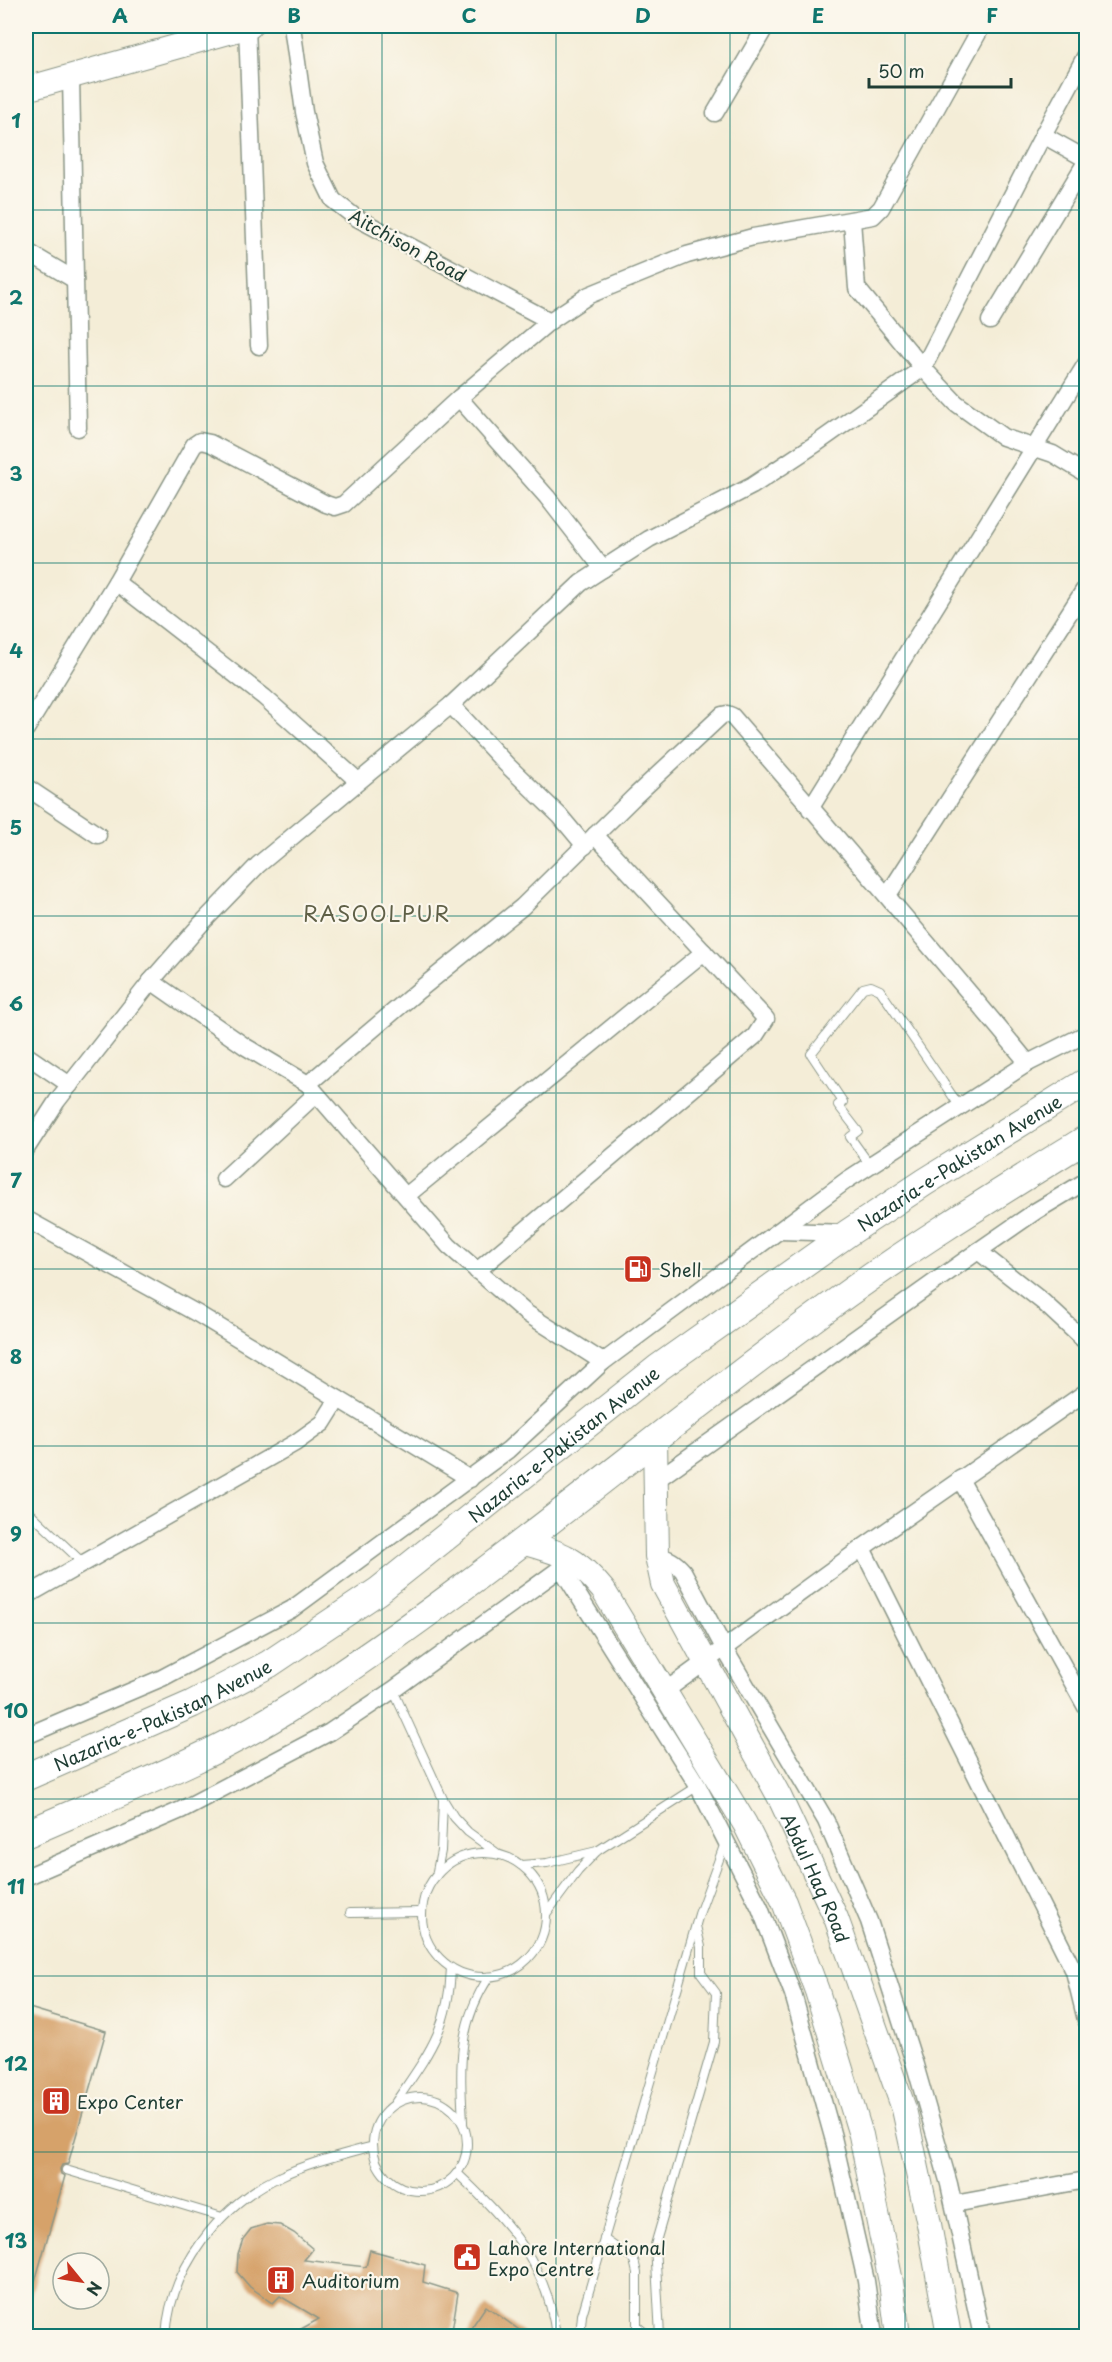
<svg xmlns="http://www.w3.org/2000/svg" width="1112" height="2362" font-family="'Playpen Sans',sans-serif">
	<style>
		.building { fill: #d6a26b }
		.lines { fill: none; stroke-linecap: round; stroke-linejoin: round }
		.lane-casing { stroke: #8a9586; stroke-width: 10 }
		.street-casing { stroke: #8a9586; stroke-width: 19 }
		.secondary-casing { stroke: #8a9586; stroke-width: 26 }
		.primary-casing { stroke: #8a9586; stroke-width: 29 }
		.lane { stroke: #fff; stroke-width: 8 }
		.street { stroke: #fff; stroke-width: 16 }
		.secondary { stroke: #fff; stroke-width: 24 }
		.primary { stroke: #fff; stroke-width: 27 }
		.grid { fill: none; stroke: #0f766e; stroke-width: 1.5; stroke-opacity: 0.55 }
		.labels { text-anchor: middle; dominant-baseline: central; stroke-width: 4.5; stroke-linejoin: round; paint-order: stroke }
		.street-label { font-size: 18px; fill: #1f3d34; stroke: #fbf7ec }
		.poi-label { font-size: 18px; fill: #1f3d34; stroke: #fbf7ec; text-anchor: start }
		.quarter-label { font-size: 21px; letter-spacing: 1.5px; fill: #5f6047; stroke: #fbf7ec }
		.neatline { fill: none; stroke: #0f766e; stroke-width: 2 }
		.grid-label { font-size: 20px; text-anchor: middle; font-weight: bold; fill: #0f766e }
	</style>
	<rect width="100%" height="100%" fill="#fbf7ec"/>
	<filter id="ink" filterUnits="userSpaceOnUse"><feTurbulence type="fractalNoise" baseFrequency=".0167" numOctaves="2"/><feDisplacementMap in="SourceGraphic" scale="12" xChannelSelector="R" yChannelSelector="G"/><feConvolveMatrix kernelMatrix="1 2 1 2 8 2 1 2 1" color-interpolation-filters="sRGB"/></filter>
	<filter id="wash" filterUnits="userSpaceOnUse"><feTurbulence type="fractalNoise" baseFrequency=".008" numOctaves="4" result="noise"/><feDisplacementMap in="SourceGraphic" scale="24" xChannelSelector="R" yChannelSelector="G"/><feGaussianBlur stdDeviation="1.35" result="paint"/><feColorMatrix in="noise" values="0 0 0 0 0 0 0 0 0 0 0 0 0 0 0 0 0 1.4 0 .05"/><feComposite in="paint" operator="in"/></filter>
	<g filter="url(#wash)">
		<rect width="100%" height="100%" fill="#f4edd7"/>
		<g id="blocks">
			<g class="building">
				<polygon points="26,2007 106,2031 68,2164 62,2165 60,2169 61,2174 65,2176 30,2299 26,2298"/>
				<polygon points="267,2224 280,2225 294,2233 313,2249 304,2260 366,2267 370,2250 425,2265 423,2282 458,2293 451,2337 287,2337 319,2319 280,2296 273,2303 250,2287 237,2272 238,2254 243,2239 251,2229"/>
				<polygon points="486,2306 529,2337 465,2337"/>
			</g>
		</g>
	</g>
	<g filter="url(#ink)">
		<use href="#blocks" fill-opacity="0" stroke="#8a9586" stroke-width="1.5"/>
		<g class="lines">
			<g class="lane-casing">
				<g id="lane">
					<polyline points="870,1165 850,1137 858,1131 838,1105 843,1102 811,1054 863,988 871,986 880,990 960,1107"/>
					<polyline points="26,1509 83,1563"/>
					<polyline points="393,1690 443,1799 454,1817 468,1832 497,1853"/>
					<circle cx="484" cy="1915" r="62"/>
					<polyline points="521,1865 547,1863 597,1851"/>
					<polyline points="436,1876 441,1851 443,1800"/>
					<polyline points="350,1913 422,1912"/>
					<polyline points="546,1914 578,1871 597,1851 698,1786"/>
					<circle cx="420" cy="2144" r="47"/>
					<path d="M395,2103c33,-49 54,-74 56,-135"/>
					<path d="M463,2122c-3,-54 -6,-97 26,-145"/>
					<polyline points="66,2170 222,2217"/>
					<path d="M458,2174c50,47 90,91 98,162"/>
					<polyline points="604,2239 634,2260 637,2273 637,2326 644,2332 659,2336"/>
					<path d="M166,2336c4,-68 54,-132 115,-160 29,-14 60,-21 92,-30"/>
					<polyline points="580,2336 582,2315 699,1914 725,1843"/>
					<polyline points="660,2336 655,2245 714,2042 716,1993 701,1973 701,1947 696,1926"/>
				</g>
			</g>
			<g class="street-casing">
				<g id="street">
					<polyline points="247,26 259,346"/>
					<polyline points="292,26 304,112 315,163 333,200 355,217 550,321"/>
					<polyline points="71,77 78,428"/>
					<polyline points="715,113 766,26"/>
					<polyline points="1043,135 1086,159"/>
					<polyline points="852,220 857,288 923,368 956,403 1003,437 1053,454 1086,474"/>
					<polyline points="26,251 75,280"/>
					<polyline points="990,321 1086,162"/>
					<polyline points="459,398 547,497 603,569"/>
					<polyline points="116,582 264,697 358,781"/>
					<polyline points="451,705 506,764 560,816 585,846"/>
					<polyline points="26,729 116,582 194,445 200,441 210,443 326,504 335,507 344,504 459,398 550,321 589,295 687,255 753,237 873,216 881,208 982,26"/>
					<polyline points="26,787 98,835"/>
					<polyline points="810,809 1086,364"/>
					<polyline points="888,895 1086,587"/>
					<polyline points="151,981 246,1047 308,1084"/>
					<polyline points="26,1055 70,1085"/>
					<polyline points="26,1149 57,1101 151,981 201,924 258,865 451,705 581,583 649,539 752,486 817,443 923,368 1043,135 1086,55"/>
					<polyline points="224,1179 316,1094"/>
					<polyline points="406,1196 704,952"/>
					<polyline points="26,1219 198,1314 470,1479"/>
					<polyline points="780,1231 848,1233"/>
					<polyline points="978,1251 1043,1302 1086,1342"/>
					<polyline points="477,1271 755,1036 766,1019 595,835"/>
					<path d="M603,1362l-77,-49 -77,-67 -141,-162 111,-94 103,-83 113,-111 87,-81 5,-1 5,2c99,115 199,230 296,347"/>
					<polyline points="960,1479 1086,1707"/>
					<polyline points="655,1481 978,1251 1036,1211 1086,1181"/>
					<polyline points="862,1548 1074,1971 1086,2020"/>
					<path d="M657,1556c12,2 18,6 26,15l41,77 102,173 43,100 46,144 34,119 33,152"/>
					<polyline points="561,1568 698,1786 760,1908 793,1994 833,2137 866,2281 874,2336"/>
					<polyline points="26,1596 295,1443 323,1423 338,1399"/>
					<polyline points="665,1691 862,1548 1086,1392"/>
					<polyline points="26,1736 162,1678 292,1609 508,1450 603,1362 847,1180 1028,1063 1086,1034"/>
					<polyline points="26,1877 181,1810 330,1732 393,1690 561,1568 567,1560"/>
					<polyline points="954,2204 1086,2180"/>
				</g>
			</g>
			<g class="secondary-casing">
				<g id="secondary">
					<polyline points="26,89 250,26"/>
					<path id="s1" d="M655,1438l2,118 6,28 116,212 57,122 68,191 25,115 20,112"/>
					<path d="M521,1542c41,11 55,15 82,48l142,234 39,78 33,89 44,144 30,147 7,54"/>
				</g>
			</g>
			<g class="primary-casing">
				<g id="primary">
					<path id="s2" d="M26,1777l166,-73 77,-40 109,-73 280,-223 190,-135 77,-51 161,-100"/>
					<path d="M26,1834c90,-40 186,-76 270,-130 186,-120 354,-267 533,-397 83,-61 170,-114 257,-168"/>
				</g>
			</g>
			<use href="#lane" class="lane"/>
			<use href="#street" class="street"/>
			<use href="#secondary" class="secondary"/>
			<use href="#primary" class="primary"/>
		</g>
	</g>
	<path class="grid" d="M207,26v2310M382,26v2310M556,26v2310M730,26v2310M905,26v2310M26,210h1060M26,386h1060M26,563h1060M26,739h1060M26,916h1060M26,1093h1060M26,1269h1060M26,1446h1060M26,1623h1060M26,1799h1060M26,1976h1060M26,2152h1060"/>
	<defs>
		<g id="fuel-square" transform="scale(1.5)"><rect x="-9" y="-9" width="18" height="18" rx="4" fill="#c8321e" stroke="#fbf7ec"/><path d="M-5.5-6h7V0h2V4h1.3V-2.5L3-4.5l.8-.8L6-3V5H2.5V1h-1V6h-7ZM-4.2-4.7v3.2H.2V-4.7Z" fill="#fff"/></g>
		<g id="building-square" transform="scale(1.5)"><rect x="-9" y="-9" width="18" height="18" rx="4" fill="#c8321e" stroke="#fbf7ec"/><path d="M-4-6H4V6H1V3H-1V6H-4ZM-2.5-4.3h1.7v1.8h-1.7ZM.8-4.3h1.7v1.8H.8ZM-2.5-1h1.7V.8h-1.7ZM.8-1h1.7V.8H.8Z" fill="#fff"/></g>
		<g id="civic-square" transform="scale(1.5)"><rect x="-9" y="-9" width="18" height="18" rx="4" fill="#c8321e" stroke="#fbf7ec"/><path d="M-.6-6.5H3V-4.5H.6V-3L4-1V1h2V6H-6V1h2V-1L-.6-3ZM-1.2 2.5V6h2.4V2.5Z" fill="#fff"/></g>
	</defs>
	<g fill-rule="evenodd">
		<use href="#fuel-square" x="638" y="1269"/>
		<use href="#building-square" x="56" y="2101"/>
		<use href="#civic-square" x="467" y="2257"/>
		<use href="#building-square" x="281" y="2280"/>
	</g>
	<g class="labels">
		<g class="street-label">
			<text transform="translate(408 245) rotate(29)">Aitchison Road</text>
			<text stroke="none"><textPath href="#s2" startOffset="1122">Nazaria-e-Pakistan Avenue</textPath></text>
			<text stroke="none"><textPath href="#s2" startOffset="636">Nazaria-e-Pakistan Avenue</textPath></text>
			<text stroke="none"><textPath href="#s2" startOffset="150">Nazaria-e-Pakistan Avenue</textPath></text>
			<text stroke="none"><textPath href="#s1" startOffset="478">Abdul Haq Road</textPath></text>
		</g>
		<g class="poi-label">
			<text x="659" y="1269">Shell</text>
			<text x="77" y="2101">Expo Center</text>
			<text x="488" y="2247">Lahore International<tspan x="488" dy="21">Expo Centre</tspan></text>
			<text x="302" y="2280">Auditorium</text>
		</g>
		<g class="quarter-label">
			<text x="377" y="913">RASOOLPUR</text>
		</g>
	</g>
	<rect width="1112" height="2362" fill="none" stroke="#fbf7ec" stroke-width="66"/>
	<g transform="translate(81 2281) rotate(120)"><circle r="28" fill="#fbf7ec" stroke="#a3ada2" stroke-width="1.5"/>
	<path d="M0-4.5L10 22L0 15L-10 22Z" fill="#c8321e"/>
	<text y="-9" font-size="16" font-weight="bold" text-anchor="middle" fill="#1f3d34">N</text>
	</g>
	<path d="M869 78v9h142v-9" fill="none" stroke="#1f3d34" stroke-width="3"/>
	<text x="878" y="78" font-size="18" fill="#1f3d34" stroke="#fbf7ec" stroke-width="4.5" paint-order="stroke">50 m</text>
	<rect x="33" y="33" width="1046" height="2296" class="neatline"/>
	<g class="grid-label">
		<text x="120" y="23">A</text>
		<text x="294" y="23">B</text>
		<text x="469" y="23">C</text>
		<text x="643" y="23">D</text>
		<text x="818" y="23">E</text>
		<text x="992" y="23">F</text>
		<text x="16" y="128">1</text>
		<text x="16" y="305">2</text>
		<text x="16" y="481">3</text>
		<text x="16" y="658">4</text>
		<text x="16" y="835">5</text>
		<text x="16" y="1011">6</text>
		<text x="16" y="1188">7</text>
		<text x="16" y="1364">8</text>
		<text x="16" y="1541">9</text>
		<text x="16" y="1718">10</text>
		<text x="16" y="1894">11</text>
		<text x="16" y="2071">12</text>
		<text x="16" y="2248">13</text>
	</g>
</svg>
